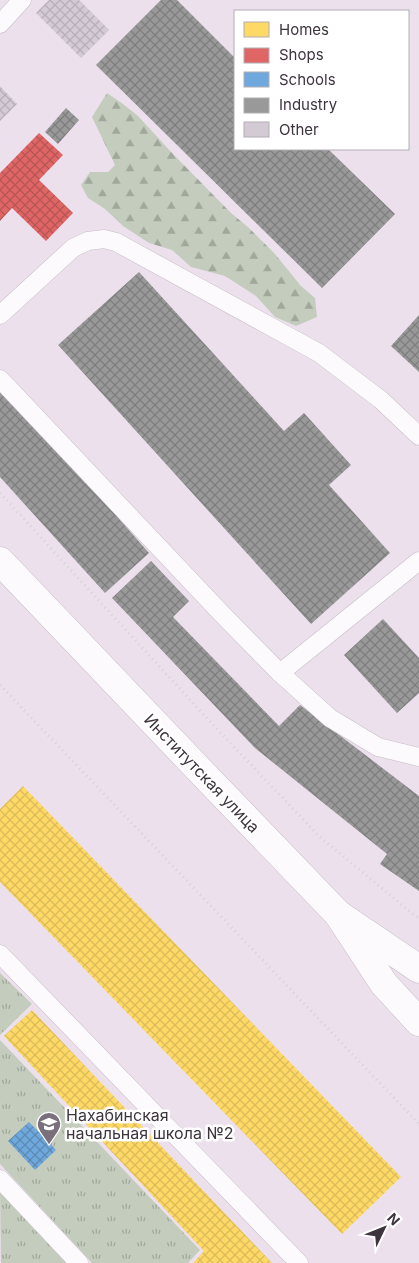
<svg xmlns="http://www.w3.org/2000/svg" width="419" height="1263" font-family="Inter,sans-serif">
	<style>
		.grass { fill: url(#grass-tufts) }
		.forest { fill: url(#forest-firs) }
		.homes { fill: url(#homes-cross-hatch) }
		.shops { fill: url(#shops-cross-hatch) }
		.schools { fill: url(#schools-cross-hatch) }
		.industry { fill: url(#industry-cross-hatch) }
		.building { fill: url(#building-cross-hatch) }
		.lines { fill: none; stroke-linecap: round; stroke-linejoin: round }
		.lane-casing { stroke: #c6bdc7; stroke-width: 19 }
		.street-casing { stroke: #c6bdc7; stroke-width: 29 }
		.secondary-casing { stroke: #c6bdc7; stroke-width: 29 }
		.path { stroke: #d5d2d5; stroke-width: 3; stroke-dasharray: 1 4; stroke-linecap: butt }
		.lane { stroke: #fcfafc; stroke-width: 18 }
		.street { stroke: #fcfafc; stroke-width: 28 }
		.secondary { stroke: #fcfafc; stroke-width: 28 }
		.labels { text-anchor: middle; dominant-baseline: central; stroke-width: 5; stroke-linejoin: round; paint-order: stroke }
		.street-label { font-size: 16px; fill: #3d343e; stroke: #fff }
		.poi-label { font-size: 16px; fill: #3d343e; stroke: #fff; text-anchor: start }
	</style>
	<defs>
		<pattern id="grass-tufts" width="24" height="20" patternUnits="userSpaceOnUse" patternTransform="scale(1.25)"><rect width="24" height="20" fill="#c4cdbd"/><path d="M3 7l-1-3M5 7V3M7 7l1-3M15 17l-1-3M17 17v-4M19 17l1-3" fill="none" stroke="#a0a79b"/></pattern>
		<pattern id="forest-firs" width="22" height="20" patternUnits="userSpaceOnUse" patternTransform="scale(1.25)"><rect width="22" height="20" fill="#c4cdbd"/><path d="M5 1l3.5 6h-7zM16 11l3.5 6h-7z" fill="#a0a79b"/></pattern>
		<pattern id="homes-cross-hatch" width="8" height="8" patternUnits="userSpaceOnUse" patternTransform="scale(1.25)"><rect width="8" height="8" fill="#ffd966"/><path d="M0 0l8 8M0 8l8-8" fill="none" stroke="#dbbb5a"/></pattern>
		<pattern id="shops-cross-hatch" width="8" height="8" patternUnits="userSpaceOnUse" patternTransform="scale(1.25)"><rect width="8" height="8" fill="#e06666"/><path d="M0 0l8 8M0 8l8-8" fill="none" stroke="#b75555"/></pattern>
		<pattern id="schools-cross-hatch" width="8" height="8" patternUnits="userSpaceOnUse" patternTransform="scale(1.25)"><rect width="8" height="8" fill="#6fa8dc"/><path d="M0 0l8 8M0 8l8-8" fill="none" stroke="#5c8ab4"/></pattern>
		<pattern id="industry-cross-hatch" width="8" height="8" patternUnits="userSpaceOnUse" patternTransform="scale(1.25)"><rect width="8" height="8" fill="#999"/><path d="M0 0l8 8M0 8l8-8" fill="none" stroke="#7e7e7e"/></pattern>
		<pattern id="building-cross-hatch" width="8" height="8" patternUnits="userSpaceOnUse" patternTransform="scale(1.25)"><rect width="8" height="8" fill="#d4cad5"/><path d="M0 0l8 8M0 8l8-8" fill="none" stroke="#b7aeb8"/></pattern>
	</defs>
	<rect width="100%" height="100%" fill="#ece0ed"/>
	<g class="grass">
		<polygon points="0,973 32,1004 0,1035"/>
		<polygon points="0,1040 200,1250 188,1263 92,1263 0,1164"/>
		<polygon points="0,1189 71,1263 1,1263"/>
	</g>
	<polygon class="forest" points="107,93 123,104 138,116 173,154 230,212 249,228 275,254 301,286 315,298 317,317 296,326 275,317 256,296 225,276 191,267 172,250 149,243 123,226 105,209 88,198 81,185 90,172 108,172 115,165 92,117"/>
	<g class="homes">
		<polygon points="23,786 401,1177 342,1234 0,882 0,809"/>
		<polygon points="32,1010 272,1263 193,1263 204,1251 4,1036"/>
	</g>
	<polygon class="shops" points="39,133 63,155 39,180 73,213 46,241 12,208 0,221 0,173"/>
	<polygon class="schools" points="29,1122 56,1150 35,1170 8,1141"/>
	<g class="industry">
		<polygon points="161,0 177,0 235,58 235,149 328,149 395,214 322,288 96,65"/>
		<polygon points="66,108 79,120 58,144 45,132"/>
		<polygon points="139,272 284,431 304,413 351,465 329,485 390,553 311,624 58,345"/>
		<polygon points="419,315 419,372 391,346"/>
		<polygon points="0,383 149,553 105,593 0,477"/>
		<polygon points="151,561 189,601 173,617 279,726 300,705 419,796 419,891 380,864 387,854 255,748 112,598"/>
		<polygon points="383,619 419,658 419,693 397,713 344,655"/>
	</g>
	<g class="building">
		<polygon points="49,0 79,0 109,30 81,58 36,13"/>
		<polygon points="0,86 17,104 0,121"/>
	</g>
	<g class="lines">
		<g class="lane-casing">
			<g id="lane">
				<polyline points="0,24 22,0"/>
				<polyline points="0,315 73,248 88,241 104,239 116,242 319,353 381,400 419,436"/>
				<polyline points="0,379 221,613 280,673 330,718 378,747 419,757"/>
				<polyline points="280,673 419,561"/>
				<polyline points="0,954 299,1263"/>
				<polyline points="0,1179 79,1263"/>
			</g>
		</g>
		<g class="street-casing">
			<polyline id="street" points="338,914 384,984 419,1022"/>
		</g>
		<g class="secondary-casing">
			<polyline id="secondary" points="0,561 186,756 338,914 419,969"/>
		</g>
		<g class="path">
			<polyline points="0,493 215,727 320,837 408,910 419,918"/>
			<polyline points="0,685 419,1124"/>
		</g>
		<use href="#lane" class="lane"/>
		<use href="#street" class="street"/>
		<use href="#secondary" class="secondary"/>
	</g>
	<defs>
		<g id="school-pin" transform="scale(1.25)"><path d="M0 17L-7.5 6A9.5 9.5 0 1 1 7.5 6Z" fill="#7a707b" stroke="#fff"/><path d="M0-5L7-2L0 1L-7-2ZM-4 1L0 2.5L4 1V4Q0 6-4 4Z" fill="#fff"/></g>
	</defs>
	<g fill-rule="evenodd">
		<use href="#school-pin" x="49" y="1124"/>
	</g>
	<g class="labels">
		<g class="street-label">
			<text transform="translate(202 773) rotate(46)">Институтская улица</text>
		</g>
		<g class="poi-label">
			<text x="66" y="1115">Нахабинская<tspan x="66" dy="18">начальная школа №2</tspan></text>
		</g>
	</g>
	<rect x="234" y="10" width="175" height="140" fill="#ffffff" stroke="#b1aeb2"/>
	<rect x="244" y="22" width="25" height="15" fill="#ffd966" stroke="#b1aeb2"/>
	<text x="279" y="35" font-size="15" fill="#3d343e">Homes</text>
	<rect x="244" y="48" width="25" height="15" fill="#e06666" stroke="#b1aeb2"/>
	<text x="279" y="60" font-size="15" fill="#3d343e">Shops</text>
	<rect x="244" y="72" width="25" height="15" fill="#6fa8dc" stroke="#b1aeb2"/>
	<text x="279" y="85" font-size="15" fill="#3d343e">Schools</text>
	<rect x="244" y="98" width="25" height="15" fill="#999999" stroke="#b1aeb2"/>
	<text x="279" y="110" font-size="15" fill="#3d343e">Industry</text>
	<rect x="244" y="122" width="25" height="15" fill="#d4cad5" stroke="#b1aeb2"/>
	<text x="279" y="135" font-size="15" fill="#3d343e">Other</text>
	<g transform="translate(384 1228) rotate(47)" stroke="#ffffff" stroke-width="4" paint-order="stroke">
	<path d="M0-4L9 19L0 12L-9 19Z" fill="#3d343e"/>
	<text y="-8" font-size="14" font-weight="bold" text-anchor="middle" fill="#3d343e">N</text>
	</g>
</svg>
